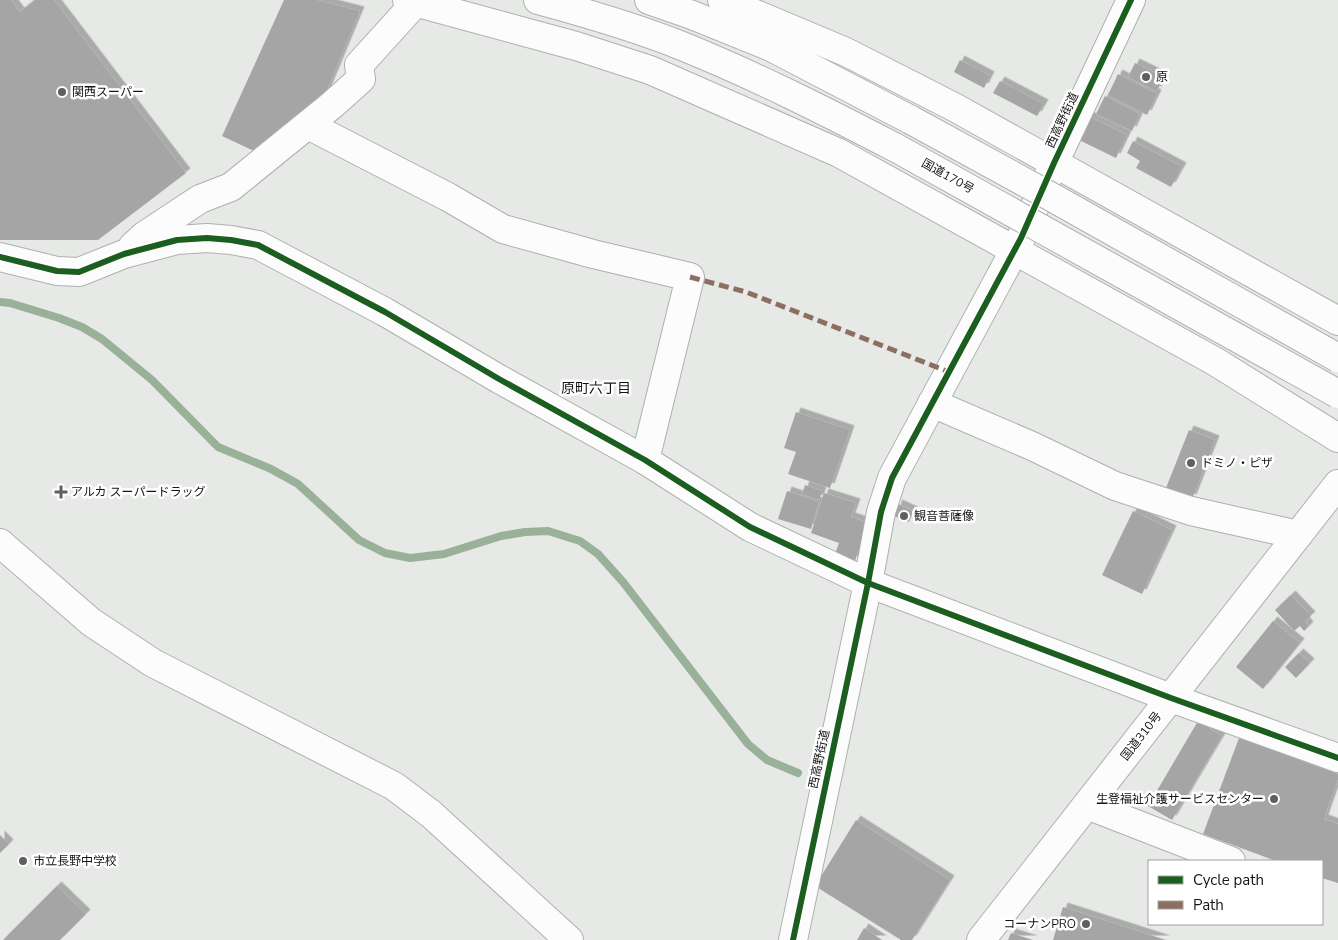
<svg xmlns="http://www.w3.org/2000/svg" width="1338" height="940" font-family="'Nunito Sans','Noto Sans JP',sans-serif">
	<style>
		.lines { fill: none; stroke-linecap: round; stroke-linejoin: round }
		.stream { stroke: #99b099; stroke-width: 8 }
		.building { fill: #a4a5a4; filter: url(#shadow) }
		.minor-casing { stroke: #aeb0ae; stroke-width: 30 }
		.highway-casing { stroke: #aeb0ae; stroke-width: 30 }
		.minor { stroke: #fbfcfb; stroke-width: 28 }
		.highway { stroke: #fbfcfb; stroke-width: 28 }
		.highway-bridge-casing { stroke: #aeb0ae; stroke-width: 30; stroke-linecap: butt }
		.highway-bridge { stroke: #fbfcfb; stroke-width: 28 }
		.quiet { stroke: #8d6e63; stroke-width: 5; stroke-dasharray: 10 5; stroke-linecap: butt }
		.cycleway-casing { stroke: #fff; stroke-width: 9 }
		.cycleway { stroke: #1b5e20; stroke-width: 6 }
		.poi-dot { fill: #5e5f5e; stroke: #fff; stroke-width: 2 }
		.labels { text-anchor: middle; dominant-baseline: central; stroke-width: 5; stroke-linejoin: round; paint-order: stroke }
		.poi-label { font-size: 12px; fill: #141514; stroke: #fff; text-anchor: start }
		.street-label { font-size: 12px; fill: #141514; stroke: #fff }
		.neighbourhood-label { font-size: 14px; fill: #141514; stroke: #fff }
	</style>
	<defs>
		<filter id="shadow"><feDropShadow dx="4.5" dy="-4.5" stdDeviation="0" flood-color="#0004"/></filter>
	</defs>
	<rect width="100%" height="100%" fill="#e7e9e7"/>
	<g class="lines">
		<polyline class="stream" points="0,302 10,303 59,318 82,327 102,339 152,380 218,447 271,469 298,484 359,540 385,553 410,558 444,554 501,536 525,532 548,531 580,541 598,554 623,582 748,744 767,760 798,773"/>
	</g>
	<g class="building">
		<polygon points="0,0 11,0 20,12 35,0 54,0 186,173 98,240 0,240"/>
		<polygon points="284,0 317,0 360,11 323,100 254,151 222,136"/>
		<polygon points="960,60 990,76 984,88 954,72"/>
		<polygon points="1135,63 1164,77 1157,91 1128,77"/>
		<polygon points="1118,74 1157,94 1147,115 1108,95"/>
		<polygon points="1000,81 1044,104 1037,116 993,93"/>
		<polygon points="1105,96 1140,114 1132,131 1096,114"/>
		<polygon points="1088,116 1127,135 1116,158 1077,139"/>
		<polygon points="1133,141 1182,167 1171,187 1136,168 1140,161 1127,153"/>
		<polygon points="796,412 850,430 830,488 788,474 796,452 784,448"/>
		<polygon points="1189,430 1215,440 1192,499 1166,488"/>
		<polygon points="805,485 822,491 819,500 802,494"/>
		<polygon points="787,491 819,502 811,529 778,519"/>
		<polygon points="824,493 856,503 851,517 868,523 855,561 835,554 839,543 811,533"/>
		<polygon points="898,504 913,511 909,522 894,516"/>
		<polygon points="1133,511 1172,530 1142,594 1102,575"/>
		<polygon points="1291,595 1311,616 1305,621 1309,626 1304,631 1300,626 1294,631 1275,610"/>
		<polygon points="1273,621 1300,643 1263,689 1236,667"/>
		<polygon points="1299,653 1310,663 1296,678 1285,667"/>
		<polygon points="1198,721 1222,736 1172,820 1148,806"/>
		<polygon points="1239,738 1338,774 1338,779 1324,819 1338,824 1338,883 1322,878 1322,861 1276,861 1203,834"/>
		<polygon points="856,820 950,880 912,940 901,940 815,886"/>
		<polygon points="0,835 9,844 0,853"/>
		<polygon points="57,886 86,914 60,940 3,940"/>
		<polygon points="1063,907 1166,940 1053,940"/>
		<polygon points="864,928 882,940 857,940"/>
		<polygon points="1011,933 1033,940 1008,940"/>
	</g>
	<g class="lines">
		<g class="minor-casing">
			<g id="minor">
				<polyline points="308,125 448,197 503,229 593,254 690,277 645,460"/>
				<polyline points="133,246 144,236 200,199 231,187 332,105 361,79 359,65 416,2"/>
				<polyline points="0,257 57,271 79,272 124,254 177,240 207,238 231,240 258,245 385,312 499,379 645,460 750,527 868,583 1171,698 1338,758"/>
				<polyline points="932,403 1032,446 1115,486 1191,511 1298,535"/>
				<polyline points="0,543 91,622 153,663 394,786 431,814 569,940"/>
				<polyline points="1087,805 1231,861"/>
				<polyline points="793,940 868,583 881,512 892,478 1021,238 1054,163 1131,0"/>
			</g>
		</g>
		<g class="highway-casing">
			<g id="highway">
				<polyline points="407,0 576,46 650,70 839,153 1216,362 1338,438"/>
				<path d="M538,0c48,13 97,27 144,46 74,30 145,66 216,103"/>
				<polyline points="649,0 692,15 771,47 911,120"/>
				<polyline points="722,0 846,52 954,107 1338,321"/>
				<polyline points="981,940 1338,484"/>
			</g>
		</g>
		<use href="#minor" class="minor"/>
		<use href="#highway" class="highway"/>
		<g class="highway-bridge-casing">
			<g id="highway-bridge">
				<polyline points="911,120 1048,195 1338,358"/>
				<polyline points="898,149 1338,394"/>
			</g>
		</g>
		<use href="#highway-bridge" class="highway-bridge"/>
		<polyline class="quiet" points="690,277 746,292 949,372"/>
		<g class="cycleway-casing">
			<g id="cycleway">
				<polyline points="0,257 57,271 79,272 124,254 177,240 207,238 231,240 258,245 385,312 499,379 645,460 750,527 868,583 1171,698 1338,758"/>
				<polyline points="793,940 868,583 881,512 892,478 1021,238 1054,163 1131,0"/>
			</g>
		</g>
		<use href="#cycleway" class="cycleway"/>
	</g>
	<g class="poi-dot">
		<circle cx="1146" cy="77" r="5"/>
		<circle cx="62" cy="92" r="5"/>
		<circle cx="1191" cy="463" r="5"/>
		<path d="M58.5 484.5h5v5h5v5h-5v5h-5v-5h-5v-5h5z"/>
		<circle cx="904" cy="516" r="5"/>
		<circle cx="1274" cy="799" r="5"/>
		<circle cx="23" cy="861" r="5"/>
		<circle cx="1086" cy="924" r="5"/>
	</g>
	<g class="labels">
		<g class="poi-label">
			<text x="1156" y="77">原</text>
			<text x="72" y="92">関西スーパー</text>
			<text x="1201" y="463">ドミノ・ピザ</text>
			<text x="71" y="492">アルカ スーパードラッグ</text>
			<text x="914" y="516">観音菩薩像</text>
			<text x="1264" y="799" text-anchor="end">生登福祉介護サービスセンター</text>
			<text x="33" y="861">市立長野中学校</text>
			<text x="1076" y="924" text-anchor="end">コーナンPRO</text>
		</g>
		<g class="street-label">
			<text transform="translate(1062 120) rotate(-65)">西高野街道</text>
			<text transform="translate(948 176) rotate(29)">国道170号</text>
			<text transform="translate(1141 736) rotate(-52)">国道310号</text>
			<text transform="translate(819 759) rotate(-78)">西高野街道</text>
		</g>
		<g class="neighbourhood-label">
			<text x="596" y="388">原町六丁目</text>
		</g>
	</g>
	<rect x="1148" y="860" width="175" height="65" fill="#ffffff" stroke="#a1a1a1"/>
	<rect x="1158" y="876" width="25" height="8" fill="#1b5e20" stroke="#a1a1a1"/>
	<text x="1193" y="885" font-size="15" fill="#141514">Cycle path</text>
	<rect x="1158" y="901" width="25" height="8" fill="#8d6e63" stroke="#a1a1a1"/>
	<text x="1193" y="910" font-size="15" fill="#141514">Path</text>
</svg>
